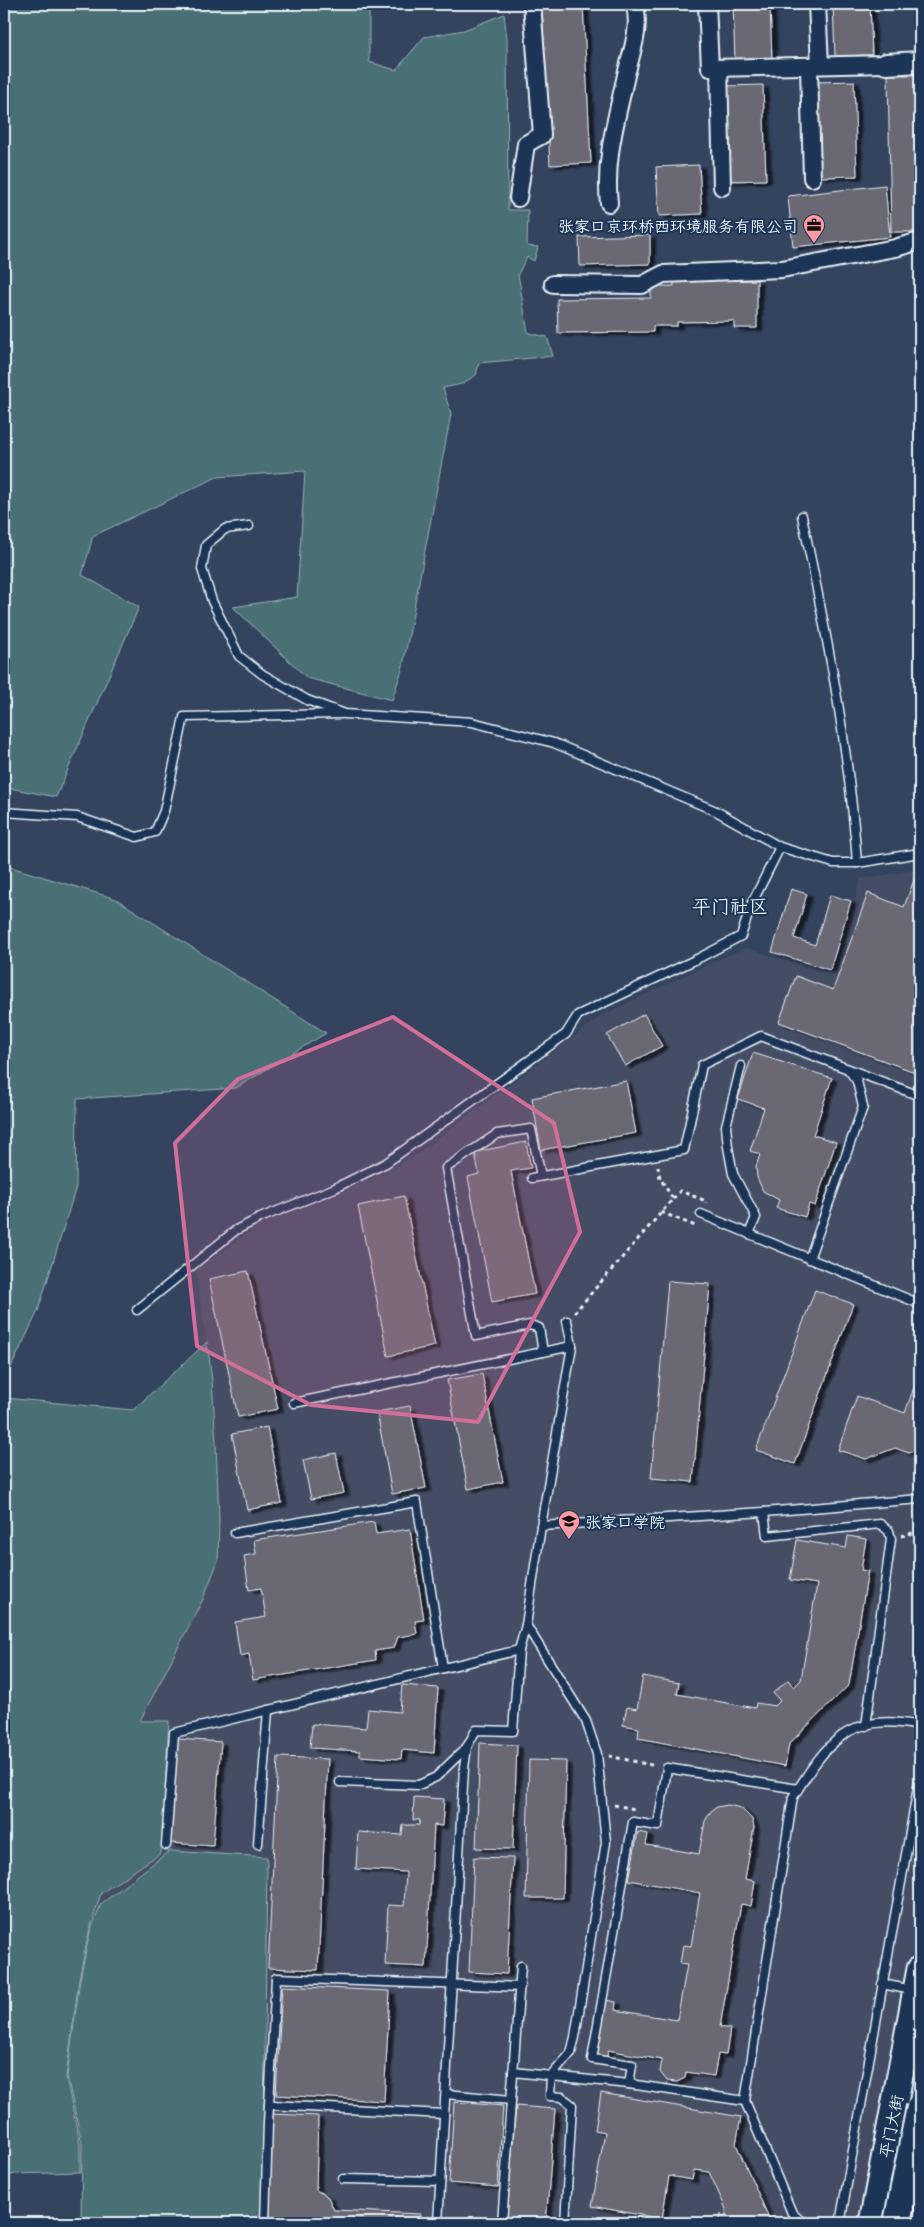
<svg xmlns="http://www.w3.org/2000/svg" width="924" height="2227" font-family="'Playpen Sans','LXGW WenKai TC',sans-serif">
	<style>
		.built { fill: #444e65 }
		.green { fill: #4a7074; stroke: #99b0b6 }
		.building { fill: #696773; stroke: #e8f1f8; filter: url(#shadow) }
		.lines { fill: none; stroke-linecap: round; stroke-linejoin: round }
		.service-casing { stroke: #e8f1f8; stroke-width: 11 }
		.minor-casing { stroke: #e8f1f8; stroke-width: 20 }
		.tertiary-casing { stroke: #e8f1f8; stroke-width: 24 }
		.primary-casing { stroke: #e8f1f8; stroke-width: 29 }
		.path { stroke: #e8f1f8; stroke-width: 3; stroke-dasharray: 4 4; stroke-linecap: butt }
		.service { stroke: #1d3557; stroke-width: 8 }
		.minor { stroke: #1d3557; stroke-width: 16 }
		.tertiary { stroke: #1d3557; stroke-width: 20 }
		.primary { stroke: #1d3557; stroke-width: 25 }
		.trunk-bridge-casing { stroke: #e8f1f8; stroke-width: 30; stroke-linecap: butt }
		.trunk-bridge { stroke: #1d3557; stroke-width: 26 }
		.marked { fill: #d16f9a; fill-opacity: 0.2; stroke: #d16f9a; stroke-width: 4; stroke-linejoin: round }
		.labels { text-anchor: middle; dominant-baseline: central; stroke-width: 4; stroke-linejoin: round; paint-order: stroke }
		.poi-label { font-size: 16px; fill: #e8f1f8; stroke: #1d3557; text-anchor: end }
		.street-label { font-size: 16px; fill: #e8f1f8; stroke: #1d3557 }
		.quarter-label { font-size: 19px; fill: #e8f1f8; stroke: #1d3557 }
	</style>
	<defs>
		<filter id="shadow"><feDropShadow dx="5.5" dy="3" stdDeviation="1" flood-color="#0009"/></filter>
	</defs>
	<rect width="100%" height="100%" fill="#34445f"/>
	<filter id="ink" filterUnits="userSpaceOnUse"><feTurbulence type="fractalNoise" baseFrequency=".02" numOctaves="2"/><feDisplacementMap in="SourceGraphic" scale="10" xChannelSelector="R" yChannelSelector="G"/><feConvolveMatrix kernelMatrix="1 2 1 2 8 2 1 2 1" color-interpolation-filters="sRGB"/></filter>
	<g filter="url(#ink)">
		<polygon class="built" points="920,869 920,1928 864,2223 80,2222 80,2144 66,2077 79,1979 89,1932 101,1893 161,1853 169,1721 140,1721 203,1599 218,1561 219,1519 212,1381 196,1270 261,1224 350,1189 412,1158 601,1016 711,963 746,948 832,976 861,879"/>
		<g class="green">
			<polygon points="4,4 369,4 369,62 396,70 424,37 464,30 504,14 507,38 508,210 528,210 527,246 538,247 534,261 527,257 518,274 528,333 547,337 553,356 479,363 476,375 462,384 443,388 451,414 403,666 392,700 307,678 233,607 297,597 305,471 217,477 93,536 82,575 139,607 56,797 4,787"/>
			<polygon points="4,865 116,899 326,1033 236,1088 77,1099 76,1187 38,1311 4,1382"/>
			<polygon points="207,1342 212,1380 216,1444 219,1519 218,1561 203,1599 140,1721 169,1721 161,1853 101,1893 89,1932 79,1979 66,2077 80,2144 80,2172 15,2174 4,2177 4,1398 133,1410"/>
			<polygon points="169,1851 267,1857 263,2223 102,2223 81,2221 82,2143 67,2076 80,1979 90,1932 101,1904"/>
		</g>
		<g class="building">
			<polygon points="542,4 583,4 591,163 550,165"/>
			<polygon points="733,4 770,4 772,61 735,62"/>
			<polygon points="833,4 870,4 872,55 835,56"/>
			<polygon points="888,75 916,75 919,232 891,232"/>
			<polygon points="854,81 857,176 819,177 817,82"/>
			<polygon points="763,85 766,180 728,181 726,86"/>
			<polygon points="699,165 702,214 659,216 656,167"/>
			<polygon points="885,185 890,237 793,247 788,196"/>
			<polygon points="650,235 650,264 580,266 579,237"/>
			<polygon points="757,280 757,328 734,328 734,321 677,322 677,326 653,326 653,332 558,333 557,299 651,298 651,286 674,286 674,281"/>
			<polygon points="915,877 920,879 920,1074 779,1022 796,976 833,990 868,893 904,907"/>
			<polygon points="791,889 807,894 794,938 815,945 830,895 851,901 830,970 772,952"/>
			<polygon points="644,1014 662,1046 625,1066 607,1035"/>
			<polygon points="753,1053 832,1078 813,1135 836,1142 815,1206 809,1204 805,1217 776,1208 779,1200 763,1191 757,1177 756,1167 760,1154 750,1151 764,1108 738,1099"/>
			<polygon points="626,1081 636,1133 541,1150 532,1098"/>
			<polygon points="526,1142 531,1168 511,1171 535,1294 492,1302 468,1177 479,1174 475,1152"/>
			<polygon points="404,1196 435,1346 388,1356 358,1206"/>
			<polygon points="248,1271 278,1409 238,1417 209,1279"/>
			<polygon points="668,1281 710,1284 693,1482 651,1478"/>
			<polygon points="815,1290 853,1304 795,1464 756,1450"/>
			<polygon points="920,1370 920,1448 909,1453 895,1448 866,1459 838,1450 857,1396 905,1413"/>
			<polygon points="482,1374 503,1482 468,1489 447,1380"/>
			<polygon points="410,1406 426,1488 392,1494 377,1412"/>
			<polygon points="267,1427 282,1503 247,1510 232,1434"/>
			<polygon points="336,1453 344,1493 311,1499 303,1460"/>
			<polygon points="374,1522 376,1534 410,1529 424,1620 415,1621 417,1634 398,1637 394,1648 375,1651 376,1660 253,1680 249,1654 240,1656 235,1622 266,1617 261,1588 249,1590 244,1556 256,1554 254,1540"/>
			<polygon points="848,1536 866,1539 861,1570 868,1571 849,1685 789,1744 785,1766 638,1738 639,1728 623,1725 627,1707 637,1709 643,1676 679,1683 677,1694 755,1708 756,1703 775,1706 780,1701 773,1693 788,1680 794,1687 801,1680 817,1584 790,1580 797,1540 846,1548"/>
			<polygon points="402,1685 438,1688 434,1753 402,1750 401,1759 360,1756 360,1751 310,1748 312,1724 366,1728 368,1709 400,1712"/>
			<polygon points="178,1739 221,1742 213,1846 170,1843"/>
			<polygon points="480,1743 517,1745 513,1849 476,1848"/>
			<polygon points="278,1757 328,1759 318,1970 268,1968"/>
			<polygon points="529,1760 566,1761 563,1898 526,1898"/>
			<polygon points="414,1797 444,1799 442,1826 434,1825 426,1967 385,1965 388,1905 404,1906 406,1872 356,1869 358,1832 402,1835 403,1825 419,1825 420,1820 413,1820"/>
			<polygon points="728,1805 741,1808 752,1819 754,1827 745,1879 755,1881 751,1906 741,1904 720,2027 730,2029 726,2055 718,2054 714,2076 686,2072 685,2078 677,2082 667,2081 660,2072 662,2060 608,2050 607,2057 597,2055 606,2000 616,2002 615,2010 677,2020 687,1965 680,1964 683,1945 691,1946 700,1893 629,1880 638,1832 648,1834 646,1845 699,1854 705,1821 711,1811 717,1807"/>
			<polygon points="474,1857 513,1858 507,1974 469,1972"/>
			<polygon points="282,1986 390,1991 384,2101 276,2095"/>
			<polygon points="601,2093 741,2117 736,2144 769,2218 768,2223 719,2223 721,2214 726,2215 726,2209 709,2172 694,2170 692,2180 669,2176 662,2219 592,2206 605,2132 595,2130"/>
			<polygon points="454,2102 503,2106 498,2187 449,2183"/>
			<polygon points="516,2106 555,2109 546,2223 506,2223"/>
			<polygon points="271,2114 318,2116 316,2190 328,2197 334,2210 420,2214 420,2223 267,2223"/>
		</g>
		<g class="lines">
			<g class="service-casing">
				<g id="service">
					<path d="M802,516c24,115 47,229 55,347"/>
					<polyline points="249,526 225,529 206,545 202,569 212,601 239,656 262,674 307,700 345,714 472,722 554,743 716,811 780,847"/>
					<polyline points="4,812 77,817 137,837 155,832 164,811 184,717 341,714"/>
					<polyline points="741,1066 726,1126 728,1147 733,1174 756,1217 749,1234"/>
					<polyline points="541,1176 531,1129 497,1134 446,1168 476,1336 530,1325 539,1328 543,1352"/>
					<polyline points="532,1178 684,1150 702,1065 761,1036 920,1096"/>
					<polyline points="701,1214 920,1304"/>
					<polyline points="809,1259 863,1107 857,1081 848,1069"/>
					<polyline points="137,1310 236,1230 260,1218 335,1188 386,1163 566,1034 578,1015 699,958 741,936 752,903 780,847 833,863 857,863 920,853"/>
					<polyline points="294,1403 572,1346"/>
					<polyline points="764,1512 767,1536 880,1524 889,1531 891,1539 866,1726"/>
					<polyline points="541,1526 764,1512 920,1499"/>
					<polyline points="235,1533 417,1502 443,1668"/>
					<polyline points="526,1625 586,1721 597,1754 606,1842 575,2037 571,2053 551,2076 550,2096 562,2097 572,2105 565,2223"/>
					<polyline points="340,1782 419,1785 436,1777 467,1747 476,1730 513,1731 519,1650 526,1625 541,1526 572,1346 567,1321"/>
					<polyline points="258,1844 268,1710"/>
					<polyline points="166,1845 174,1733 519,1650"/>
					<polyline points="882,1984 912,1990"/>
					<polyline points="513,2072 629,2084 745,2101"/>
					<polyline points="629,2084 632,2065 592,2059 633,1822 658,1826 667,1768 798,1789"/>
					<polyline points="446,2094 511,2100"/>
					<polyline points="269,2105 444,2114"/>
					<polyline points="343,2179 440,2181"/>
					<polyline points="265,2223 268,2123 276,1978 520,1987"/>
					<polyline points="438,2223 464,1768 467,1747"/>
					<polyline points="502,2223 521,1966"/>
					<path d="M811,2223l-10,-2 -9,-8 -47,-112 48,-304c34,-54 55,-86 127,-71"/>
					<polyline points="840,2223 920,1776"/>
				</g>
			</g>
			<g class="minor-casing">
				<g id="minor">
					<polyline points="707,4 710,68 886,64"/>
					<polyline points="817,4 820,65"/>
					<polyline points="809,66 812,178"/>
					<polyline points="719,68 722,187"/>
					<polyline points="518,198 526,144 542,135 532,4"/>
					<path d="M609,203c-5,-43 8,-86 17,-128 5,-21 16,-50 8,-71"/>
					<polyline points="553,284 642,285 663,274 782,269 895,248 920,241"/>
				</g>
			</g>
			<g class="tertiary-casing">
				<polyline id="tertiary" points="886,64 920,62"/>
			</g>
			<g class="primary-casing">
				<polyline id="primary" points="872,2223 920,1969"/>
			</g>
			<g class="path">
				<polyline points="673,1199 680,1191 706,1201 706,1203"/>
				<polyline points="661,1212 695,1226"/>
				<polyline points="574,1313 673,1199 660,1178 658,1167"/>
				<polyline points="901,1536 920,1531"/>
				<polyline points="609,1756 656,1766"/>
				<polyline points="614,1805 635,1809"/>
			</g>
			<use href="#service" class="service"/>
			<use href="#minor" class="minor"/>
			<use href="#tertiary" class="tertiary"/>
			<use href="#primary" class="primary"/>
			<g class="trunk-bridge-casing">
				<polyline id="trunk-bridge" points="897,2223 920,2107"/>
			</g>
			<use href="#trunk-bridge" class="trunk-bridge"/>
		</g>
	</g>
	<path class="marked" d="M393,1017l161,106 26,109 -102,190 -167,-17 -114,-59 -22,-203 63,-64z"/>
	<defs>
		<g id="office-pin" transform="scale(1.125)"><path d="M0 17L-7.5 6A9.5 9.5 0 1 1 7.5 6Z" fill="#ff9aa2" stroke="#1d3557"/><path d="M-6-3h4V-5.5h4V-3h4V5H-6ZM-1-4.5V-3h2v-1.5ZM-6 0V1H6V0Z" fill="#111"/></g>
		<g id="university-pin" transform="scale(1.125)"><path d="M0 17L-7.5 6A9.5 9.5 0 1 1 7.5 6Z" fill="#ff9aa2" stroke="#1d3557"/><path d="M0-5L7-2L0 1L-7-2ZM-4 1L0 2.5L4 1V4Q0 6-4 4Z" fill="#111"/></g>
	</defs>
	<g fill-rule="evenodd">
		<use href="#office-pin" x="814" y="225"/>
		<use href="#university-pin" x="569" y="1521"/>
	</g>
	<g class="labels">
		<g class="poi-label">
			<text x="798" y="225">张家口京环桥西环境服务有限公司</text>
			<text x="585" y="1521" text-anchor="start">张家口学院</text>
		</g>
		<g class="street-label">
			<text transform="translate(890 2126) rotate(-79)">平门大街</text>
		</g>
		<g class="quarter-label">
			<text x="730" y="905">平门社区</text>
		</g>
	</g>
	<rect width="924" height="2227" fill="none" stroke="#1d3557" stroke-width="20"/>
	<rect x="10" y="10" width="904" height="2207" fill="none" stroke="#e8f1f8" stroke-width="2" filter="url(#ink)"/>
</svg>
